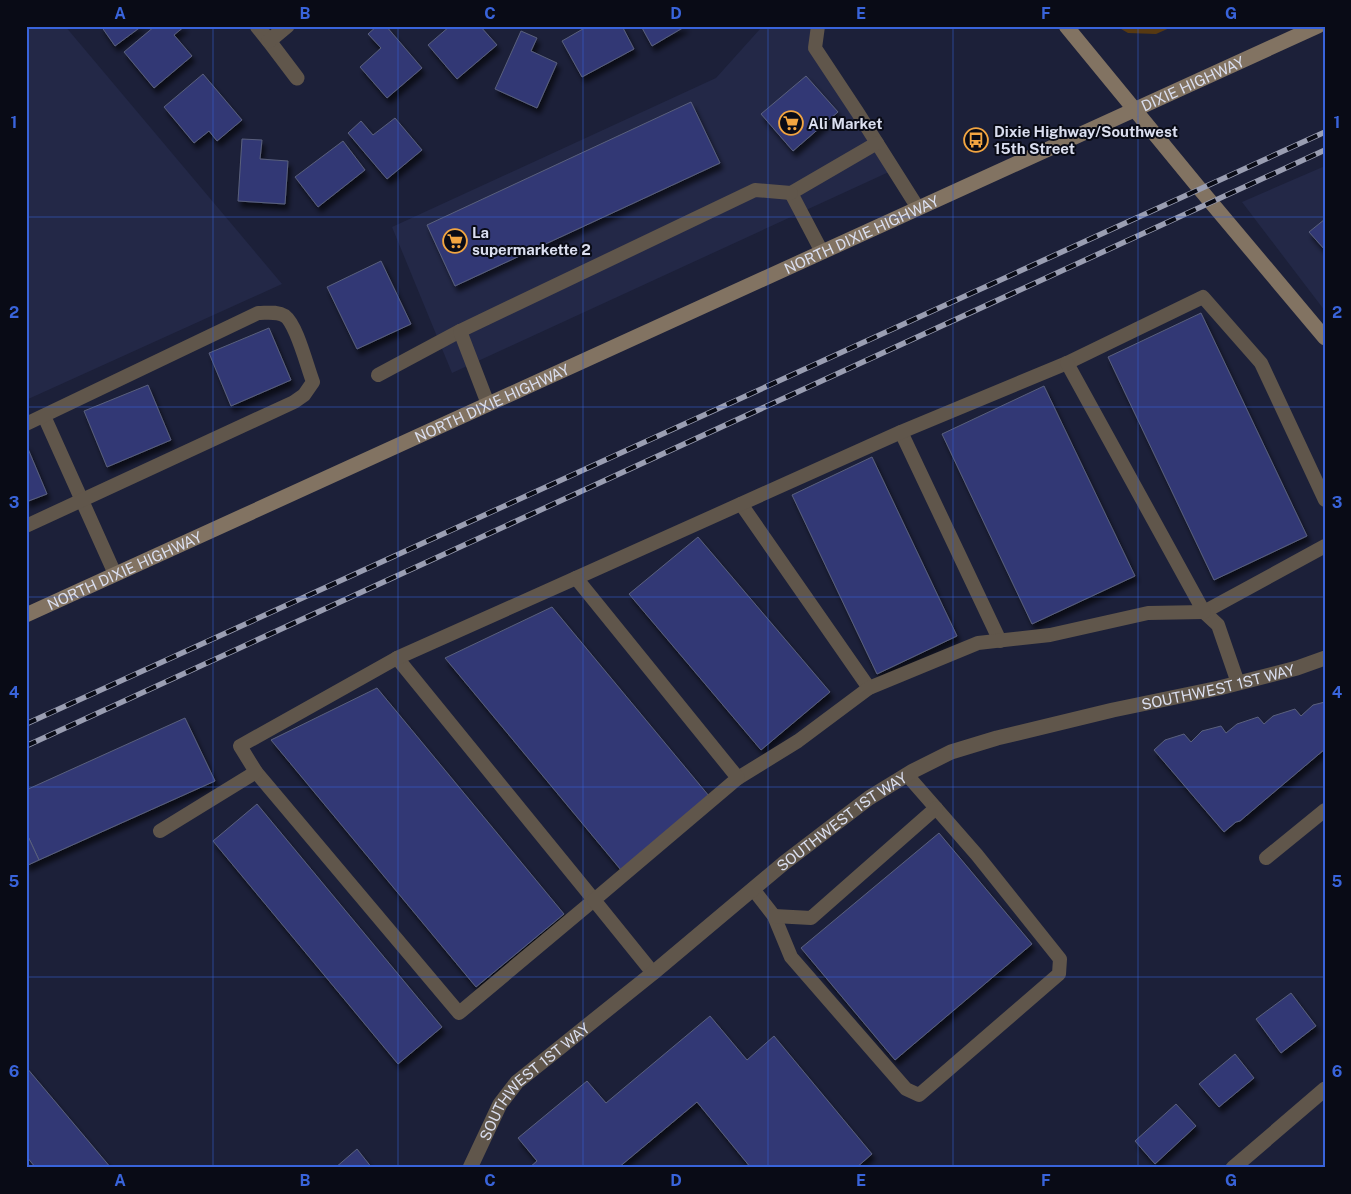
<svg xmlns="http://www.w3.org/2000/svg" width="1351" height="1194" font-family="'Public Sans',sans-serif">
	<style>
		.built { fill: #232847 }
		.green { fill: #573912 }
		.building { fill: #323975; stroke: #5a607d; filter: url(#shadow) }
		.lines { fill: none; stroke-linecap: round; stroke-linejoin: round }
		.lane { stroke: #60564b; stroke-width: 14 }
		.street { stroke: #60564b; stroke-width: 15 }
		.secondary { stroke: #827362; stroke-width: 15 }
		.rail-casing { stroke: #9a9eb2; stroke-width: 5.5 }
		.rail { stroke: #090b16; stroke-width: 4; stroke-dasharray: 11; stroke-linecap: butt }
		.grid { fill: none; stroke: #3964db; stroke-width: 1; stroke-opacity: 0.55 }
		.labels { text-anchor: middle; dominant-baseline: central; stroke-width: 4; stroke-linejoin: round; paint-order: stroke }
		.street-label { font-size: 15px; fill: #dadeef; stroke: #090b16 }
		.poi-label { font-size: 15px; font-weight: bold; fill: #dadeef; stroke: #090b16; text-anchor: start }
		.neatline { fill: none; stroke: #3964db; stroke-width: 2 }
		.grid-label { font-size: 16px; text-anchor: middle; font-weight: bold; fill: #3964db }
	</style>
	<defs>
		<filter id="shadow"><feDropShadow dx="3" dy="5.5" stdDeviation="2.5" flood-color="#0009"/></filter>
	</defs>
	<rect width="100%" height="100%" fill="#1c2039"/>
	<g class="built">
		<polygon points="26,26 65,26 282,284 26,400"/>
		<polygon points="766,26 815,26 813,48 891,171 452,373 392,227 716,78 760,29"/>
		<polygon points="1325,166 1325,311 1242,202"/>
	</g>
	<polygon class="green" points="1116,26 1174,26 1156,34 1128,33"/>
	<g class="building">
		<polygon points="101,26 142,26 115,46"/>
		<polygon points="155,26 185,26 174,35 192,56 154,88 124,52"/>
		<polygon points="377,26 386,26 422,68 387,98 360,67 381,48 368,34"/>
		<polygon points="450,26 480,26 497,45 457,79 428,45"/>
		<polygon points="588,26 622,26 634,49 582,77 562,41"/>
		<polygon points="641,26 686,26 652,46"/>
		<polygon points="521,31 537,38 531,51 557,63 537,108 495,89"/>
		<polygon points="203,74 242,120 217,141 209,131 194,143 164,107"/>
		<polygon points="806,76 838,112 793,151 761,114"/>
		<polygon points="691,102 720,163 455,286 427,225"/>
		<polygon points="395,118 422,150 387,179 348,133 361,121 373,135"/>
		<polygon points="242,139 262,140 260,159 288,161 285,204 238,201"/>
		<polygon points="343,141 365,170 318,207 295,177"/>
		<polygon points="1325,219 1325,250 1309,232"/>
		<polygon points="381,261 411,324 357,349 327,287"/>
		<polygon points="1201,313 1307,536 1214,580 1108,357"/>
		<polygon points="269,328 291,380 231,406 209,353"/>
		<polygon points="148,385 171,440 107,467 84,411"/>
		<polygon points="1044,386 1135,576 1032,624 942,434"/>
		<polygon points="26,444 47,494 26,502"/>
		<polygon points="872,457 957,636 877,674 792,495"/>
		<polygon points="698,537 830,692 761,750 629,594"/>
		<polygon points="552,607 709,796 621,870 445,658"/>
		<polygon points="377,688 564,914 476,987 271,740"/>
		<polygon points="1325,702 1325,749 1240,821 1236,822 1224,832 1154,750 1165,740 1184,734 1191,742 1202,731 1221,726 1226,733 1237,724 1258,717 1264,724 1273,716 1295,709 1301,716 1313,705"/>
		<polygon points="185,718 215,781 39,860 26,832 26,790"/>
		<polygon points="257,804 442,1027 398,1064 213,841"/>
		<polygon points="26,832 39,860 26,866"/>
		<polygon points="939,833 1032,944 895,1060 801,948"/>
		<polygon points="1291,993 1316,1026 1281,1053 1256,1019"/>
		<polygon points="710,1016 747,1060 774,1036 872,1154 856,1168 751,1168 697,1102 618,1168 529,1168 537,1161 518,1138 587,1081 606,1103"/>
		<polygon points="1235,1054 1254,1078 1219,1107 1199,1084"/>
		<polygon points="26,1067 111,1168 36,1168 26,1156"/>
		<polygon points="1176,1104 1196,1126 1155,1164 1135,1141"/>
		<polygon points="357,1149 372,1168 335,1168"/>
	</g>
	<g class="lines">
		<g class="lane">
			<polyline points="818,26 815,48 858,113 918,208"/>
			<polyline points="822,252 791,193 877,143"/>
			<polyline points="378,375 460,331"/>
			<polyline points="488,404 460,331 755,190 791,193"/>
			<polyline points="44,416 115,574"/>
			<path d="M26,424l232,-111c9,0 19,-2 27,3 12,9 22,51 28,66l-9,13 -10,7 -268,124"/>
			<polyline points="901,432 1000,641"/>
			<polyline points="741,504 869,688"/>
			<polyline points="576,578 901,432 1067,363 1203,297 1261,363 1325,500"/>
			<polyline points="1238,683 1218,625 1204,612 1325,546"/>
			<polyline points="256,772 459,1013 594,900 397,658"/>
			<polyline points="738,778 798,741 869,688 978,643 1050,635 1148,613 1204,612 1067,363"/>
			<polyline points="160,831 256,772 240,746 397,658 576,578 738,778 594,900 653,973"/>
			<polyline points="1266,858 1325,810"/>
			<polyline points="753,889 774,916 791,957 906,1089 919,1095 1059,974 1060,959 977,855 907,775"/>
			<polyline points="774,916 811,918 936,808"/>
		</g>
		<g class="street">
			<polyline points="257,26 269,41 297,78"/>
			<polyline points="269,41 287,26"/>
			<path id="s1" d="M470,1168l30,-64 17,-22 136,-109 131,-110 85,-65 44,-27 38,-19 46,-14 116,-28 106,-22 78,-20 28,-10"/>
			<polyline points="1233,1168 1325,1089"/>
		</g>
		<g class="secondary">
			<polyline points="1066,26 1199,188 1325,338"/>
			<path id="s2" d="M26,615l1292,-589"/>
		</g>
		<g class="rail-casing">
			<g id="rail">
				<polyline points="26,724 1325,132"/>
				<polyline points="26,746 1325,150"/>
			</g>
		</g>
		<use href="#rail" class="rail"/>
	</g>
	<path class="grid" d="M213,26v1142M398,26v1142M583,26v1142M768,26v1142M953,26v1142M1138,26v1142M26,217h1299M26,407h1299M26,597h1299M26,787h1299M26,977h1299"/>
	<defs>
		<g id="supermarket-ring" transform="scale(1.25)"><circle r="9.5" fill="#090b16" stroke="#f2a541" stroke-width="1.5"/><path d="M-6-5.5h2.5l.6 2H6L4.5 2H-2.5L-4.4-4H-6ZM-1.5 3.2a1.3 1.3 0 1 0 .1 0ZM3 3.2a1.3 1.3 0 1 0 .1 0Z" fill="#f2a541"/></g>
		<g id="bus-ring" transform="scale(1.25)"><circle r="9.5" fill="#090b16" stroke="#f2a541" stroke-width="1.5"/><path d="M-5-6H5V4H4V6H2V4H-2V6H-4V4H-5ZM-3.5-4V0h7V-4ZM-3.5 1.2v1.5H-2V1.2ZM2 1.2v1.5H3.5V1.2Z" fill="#f2a541"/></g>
	</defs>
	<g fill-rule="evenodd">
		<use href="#supermarket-ring" x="791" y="123"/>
		<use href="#bus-ring" x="976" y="140"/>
		<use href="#supermarket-ring" x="455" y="241"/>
	</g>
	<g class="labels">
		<g class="street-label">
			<text stroke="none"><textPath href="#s2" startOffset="1282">DIXIE HIGHWAY</textPath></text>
			<text stroke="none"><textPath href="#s2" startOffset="918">NORTH DIXIE HIGHWAY</textPath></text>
			<text stroke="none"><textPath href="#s2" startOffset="512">NORTH DIXIE HIGHWAY</textPath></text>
			<text stroke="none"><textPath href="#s2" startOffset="108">NORTH DIXIE HIGHWAY</textPath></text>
			<text stroke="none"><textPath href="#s1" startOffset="920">SOUTHWEST 1ST WAY</textPath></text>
			<text stroke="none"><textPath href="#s1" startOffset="515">SOUTHWEST 1ST WAY</textPath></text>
			<text stroke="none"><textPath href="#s1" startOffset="110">SOUTHWEST 1ST WAY</textPath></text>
		</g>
		<g class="poi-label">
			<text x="808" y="123">Ali Market</text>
			<text x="994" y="131">Dixie Highway/Southwest<tspan x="994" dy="17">15th Street</tspan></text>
			<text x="472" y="232">La<tspan x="472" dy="17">supermarkette 2</tspan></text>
		</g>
	</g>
	<rect width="1351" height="1194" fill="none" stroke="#090b16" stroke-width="55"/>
	<rect x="28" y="28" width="1296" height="1138" class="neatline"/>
	<g class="grid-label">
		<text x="120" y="19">A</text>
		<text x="305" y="19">B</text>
		<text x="490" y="19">C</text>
		<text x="676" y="19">D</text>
		<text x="861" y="19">E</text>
		<text x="1046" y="19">F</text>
		<text x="1231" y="19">G</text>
		<text x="14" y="128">1</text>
		<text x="1337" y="128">1</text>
		<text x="14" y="318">2</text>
		<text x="1337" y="318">2</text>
		<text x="14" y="508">3</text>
		<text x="1337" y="508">3</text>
		<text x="14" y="698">4</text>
		<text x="1337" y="698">4</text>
		<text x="14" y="887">5</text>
		<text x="1337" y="887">5</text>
		<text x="14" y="1077">6</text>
		<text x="1337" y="1077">6</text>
		<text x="120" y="1186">A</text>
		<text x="305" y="1186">B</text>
		<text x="490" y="1186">C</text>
		<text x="676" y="1186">D</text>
		<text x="861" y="1186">E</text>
		<text x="1046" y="1186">F</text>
		<text x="1231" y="1186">G</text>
	</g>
</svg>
